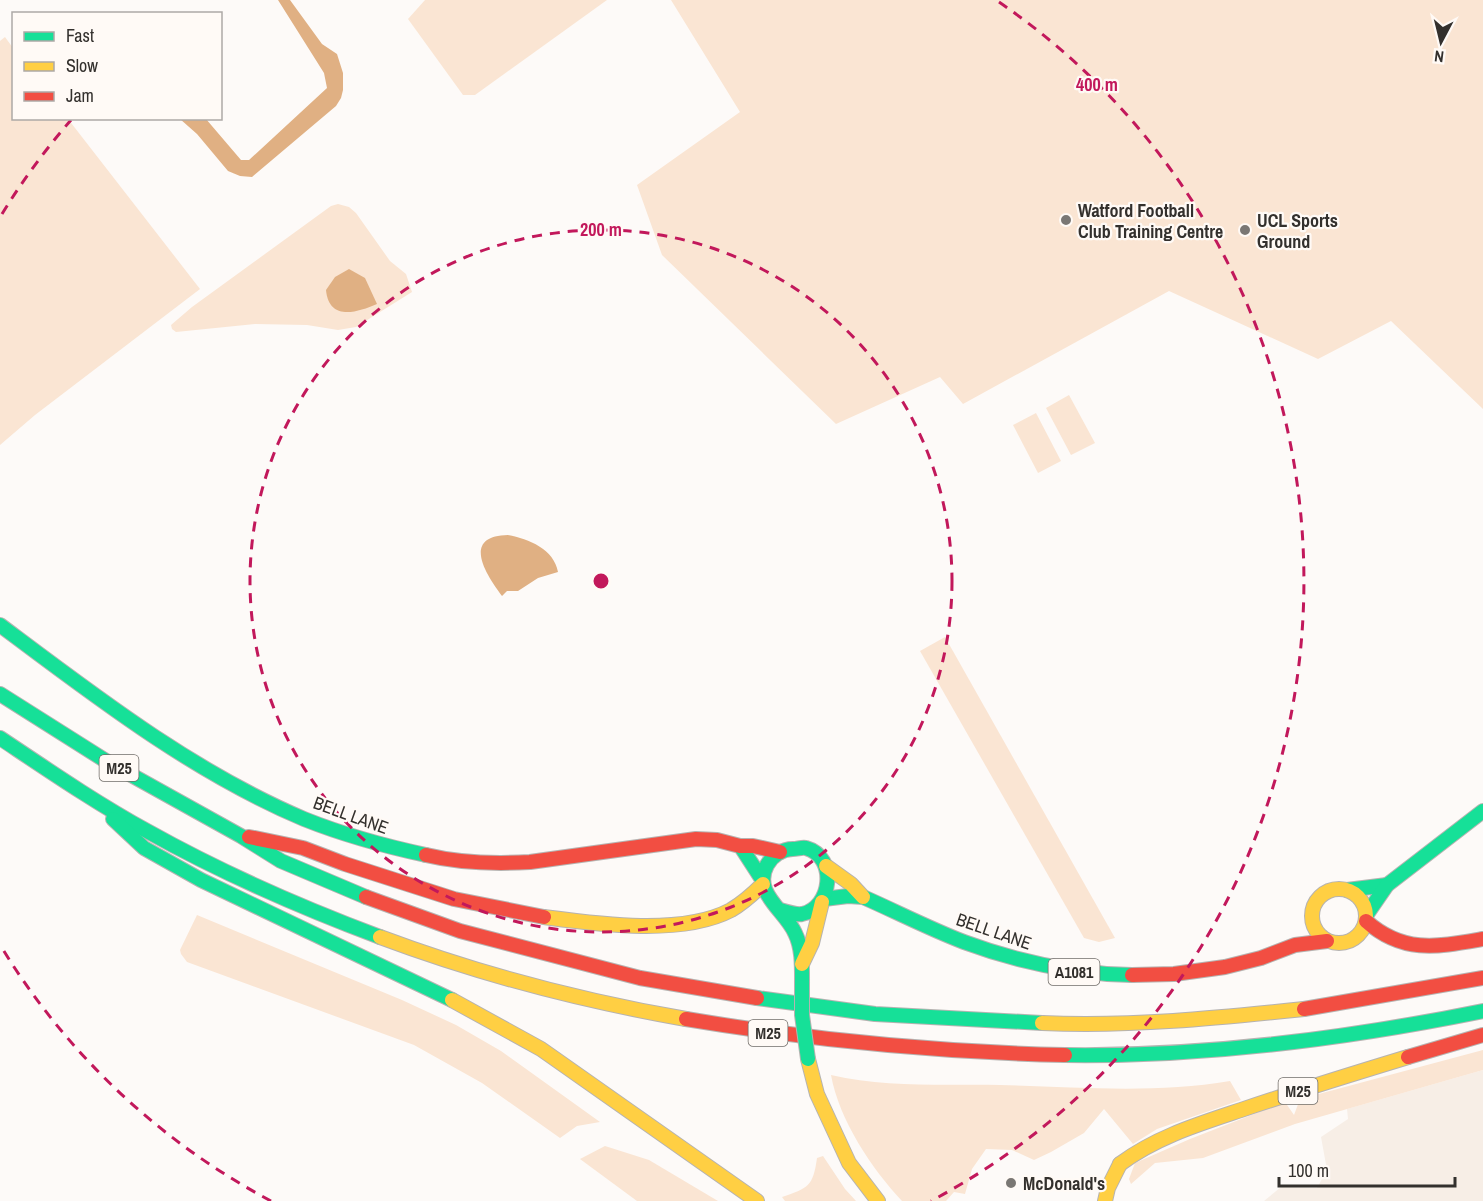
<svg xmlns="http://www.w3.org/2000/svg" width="1483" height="1201" font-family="'Archivo Narrow',sans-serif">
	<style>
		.built { fill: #f7eee6 }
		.green { fill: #fae5d3 }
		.water { fill: #e0b083 }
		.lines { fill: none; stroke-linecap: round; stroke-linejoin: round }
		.fast-casing { stroke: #b6b3b1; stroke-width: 16 }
		.slow-casing { stroke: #b6b3b1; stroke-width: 16 }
		.jam-casing { stroke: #b6b3b1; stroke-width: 16 }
		.fast { stroke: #16e098; stroke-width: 14 }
		.slow { stroke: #ffcf43; stroke-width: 14 }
		.jam { stroke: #f24e42; stroke-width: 14 }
		.fast-bridge-casing { stroke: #b6b3b1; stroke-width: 16; stroke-linecap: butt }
		.fast-bridge { stroke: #16e098; stroke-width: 14 }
		.ring { fill: none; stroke: #c2185b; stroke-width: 3; stroke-dasharray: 10 8 }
		.poi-dot { fill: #7a7774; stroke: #fffaf6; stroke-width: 2 }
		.labels { text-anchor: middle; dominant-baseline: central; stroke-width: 4.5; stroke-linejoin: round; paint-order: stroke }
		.shield { fill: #fffaf6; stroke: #706d69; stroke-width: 1.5 }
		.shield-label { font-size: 16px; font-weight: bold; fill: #33302d }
		.poi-label { font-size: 18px; font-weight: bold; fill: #33302d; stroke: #fffaf6; text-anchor: start }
		.street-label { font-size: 18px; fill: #33302d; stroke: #fffaf6 }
		.centre { fill: #c2185b; stroke: #fffaf6; stroke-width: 3 }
		.ring-label { font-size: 18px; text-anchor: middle; font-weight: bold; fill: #c2185b; stroke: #fffaf6; stroke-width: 4.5; stroke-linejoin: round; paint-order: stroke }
	</style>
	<rect width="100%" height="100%" fill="#fdfaf8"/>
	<polygon class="built" points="1483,1070 1483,1201 1264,1201 1281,1187 1317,1188 1327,1170 1321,1137 1348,1119 1347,1109"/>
	<g class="green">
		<polygon points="425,0 607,0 475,95 463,95 408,19"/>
		<polygon points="671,0 1483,0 1483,409 1391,321 1318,359 1169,291 963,404 940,377 836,424 662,255 637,185 740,112"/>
		<polygon points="5,37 13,48 14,118 68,119 200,289 35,415 0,445 0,41"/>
		<polygon points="338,204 349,207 356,213 390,261 406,274 412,292 356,327 338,330 307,325 255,324 176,332 172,329 171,325 192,307 331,206"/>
		<polygon points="1069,395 1095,443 1071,455 1046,408"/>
		<polygon points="1036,413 1061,461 1038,473 1013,425"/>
		<polygon points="945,637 1115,938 1099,942 1084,938 920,651"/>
		<polygon points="197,915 402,1000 456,1025 501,1051 600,1122 577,1126 560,1138 482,1083 414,1045 187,962 181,954 180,950"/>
		<polygon points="1483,1050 1483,1070 1295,1124 1203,1158 1155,1163 1131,1184 1129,1179 1135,1163 1190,1139 1285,1102 1294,1115 1300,1099"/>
		<path d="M831,1075c55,13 113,9 169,10 76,2 154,9 230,-4l11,19 -84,29 -24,15 -29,-35 -20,24 -33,19 -17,8 -22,-10 -26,-1 -14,20 -7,25 -11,-2 -8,9h-44c-30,-32 -63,-81 -71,-126z"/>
		<polygon points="605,1146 649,1160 718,1201 637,1201 580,1159"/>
		<path d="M823,1156l22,33 11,12h-71l-3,-4c26,-9 31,-10 35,-39z"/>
	</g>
	<g class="water">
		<polygon points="278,0 290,0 322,44 337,54 343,73 343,90 341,98 336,106 252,177 240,176 228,171 197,134 180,119 206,119 241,160 249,160 327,88 324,73"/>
		<path d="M349,269l16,9 12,26c-21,9 -48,17 -51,-14l9,-13z"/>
		<path d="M508,535c21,4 46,14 50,37l-20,6 -20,13h-11l-5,5c-15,-20 -42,-60 6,-61z"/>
	</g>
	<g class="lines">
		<g class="fast-casing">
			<g id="fast">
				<path d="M0,625c96,72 193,147 304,194 40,16 80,27 122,36"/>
				<polyline points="0,694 106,761 241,836 281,861 366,897"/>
				<path d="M0,738c48,32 96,65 147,93 75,42 153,76 233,106"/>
				<polyline points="113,819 144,848 201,880 452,1000"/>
				<polyline points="741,847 763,881"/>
				<polyline points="1347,890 1387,885"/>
				<path d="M824,899l24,-3 15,1c34,15 67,32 101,45 54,20 110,32 168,33"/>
				<path d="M780,910c7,2 16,5 22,4 30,-6 36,-57 4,-66 -3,-1 -9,1 -13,1 -11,0 -21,7 -26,16 -15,28 18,45 28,68 8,16 7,36 7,54"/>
				<polyline points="1367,914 1387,885 1483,811"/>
				<polyline points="757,998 875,1014 1042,1023"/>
				<path d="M1065,1055c141,2 280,-16 418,-44"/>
			</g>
		</g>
		<g class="slow-casing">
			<g id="slow">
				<polyline points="826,866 851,884 863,897"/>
				<circle cx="1339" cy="916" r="27"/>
				<path d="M544,917c53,7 138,19 187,-7 12,-7 22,-16 32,-26"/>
				<path d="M380,937c99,37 202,64 306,82"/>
				<polyline points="802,964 812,943 822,902"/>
				<polyline points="452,1000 541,1049 757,1201"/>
				<path d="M1042,1023c88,4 175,-5 262,-14"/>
				<polyline points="808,1059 817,1094 849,1163 878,1201"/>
				<path d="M1120,1164c36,-27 79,-40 121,-54 56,-19 111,-36 167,-53"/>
				<polyline points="1105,1201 1108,1188 1120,1164"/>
			</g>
		</g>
		<g class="jam-casing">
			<g id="jam">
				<polyline points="249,837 303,848 345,864 454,899 544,917"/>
				<path d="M426,855c33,8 70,9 104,7l166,-23 21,1 23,6h13l27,6"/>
				<polyline points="366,897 460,931 640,978 757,998"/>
				<path d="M1366,921c37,33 71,26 117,18"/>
				<polyline points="1132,975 1174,974 1225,967 1261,958 1295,945 1327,941"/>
				<polyline points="1304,1009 1483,978"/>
				<path d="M686,1019c126,21 252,33 379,36"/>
				<polyline points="1408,1057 1483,1035"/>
			</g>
		</g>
		<use href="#fast" class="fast"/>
		<use href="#slow" class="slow"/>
		<use href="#jam" class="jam"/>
		<g class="fast-bridge-casing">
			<polyline id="fast-bridge" points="802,987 802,1015 808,1059"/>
		</g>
		<use href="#fast-bridge" class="fast-bridge"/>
	</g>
	<g class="ring">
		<circle cx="601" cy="581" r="351"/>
		<path d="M271 1201A702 702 0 0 1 2 948M2 214A702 702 0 0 1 71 120M999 2A702 702 0 0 1 931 1201"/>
	</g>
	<g class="poi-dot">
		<circle cx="1066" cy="220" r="6"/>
		<circle cx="1245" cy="230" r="6"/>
		<circle cx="1011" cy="1183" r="6"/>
	</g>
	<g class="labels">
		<g class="shield">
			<rect x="99.5" y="755" width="39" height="26" rx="4.5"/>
			<rect x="1048.5" y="959" width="51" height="26" rx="4.5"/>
			<rect x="748.5" y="1020" width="39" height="26" rx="4.5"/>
			<rect x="1278.5" y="1078" width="39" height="26" rx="4.5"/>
		</g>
		<g class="shield-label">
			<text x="119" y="768">M25</text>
			<text x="1074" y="972">A1081</text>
			<text x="768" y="1033">M25</text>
			<text x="1298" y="1091">M25</text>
		</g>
		<g class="poi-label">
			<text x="1078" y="210">Watford Football<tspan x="1078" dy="21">Club Training Centre</tspan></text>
			<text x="1257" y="220">UCL Sports<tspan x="1257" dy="21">Ground</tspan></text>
			<text x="1023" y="1183">McDonald's</text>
		</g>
		<g class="street-label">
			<text transform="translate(351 815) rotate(20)">BELL LANE</text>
			<text transform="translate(994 931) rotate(19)">BELL LANE</text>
		</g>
	</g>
	<circle cx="601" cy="581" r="9" class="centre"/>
	<g class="ring-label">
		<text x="1097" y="91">400 m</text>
		<text x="601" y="236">200 m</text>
	</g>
	<rect x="12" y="12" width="210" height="108" fill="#fffaf6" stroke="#ada9a6" stroke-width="1.5"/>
	<rect x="24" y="32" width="30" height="9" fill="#16e098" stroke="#ada9a6" stroke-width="1.5"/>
	<text x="66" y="42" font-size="18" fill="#33302d">Fast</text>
	<rect x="24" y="62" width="30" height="9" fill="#ffcf43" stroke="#ada9a6" stroke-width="1.5"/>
	<text x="66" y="72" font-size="18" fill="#33302d">Slow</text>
	<rect x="24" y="92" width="30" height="9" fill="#f24e42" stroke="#ada9a6" stroke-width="1.5"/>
	<text x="66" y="102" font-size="18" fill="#33302d">Jam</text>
	<g transform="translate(1441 42) rotate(187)" stroke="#fffaf6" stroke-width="4.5" paint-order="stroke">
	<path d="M0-4.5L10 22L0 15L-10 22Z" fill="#33302d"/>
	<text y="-9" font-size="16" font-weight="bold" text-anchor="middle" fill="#33302d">N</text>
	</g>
	<path d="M1279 1177v9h176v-9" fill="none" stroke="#33302d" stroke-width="3"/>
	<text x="1288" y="1177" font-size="18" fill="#33302d" stroke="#fffaf6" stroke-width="4.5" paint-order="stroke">100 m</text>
</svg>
